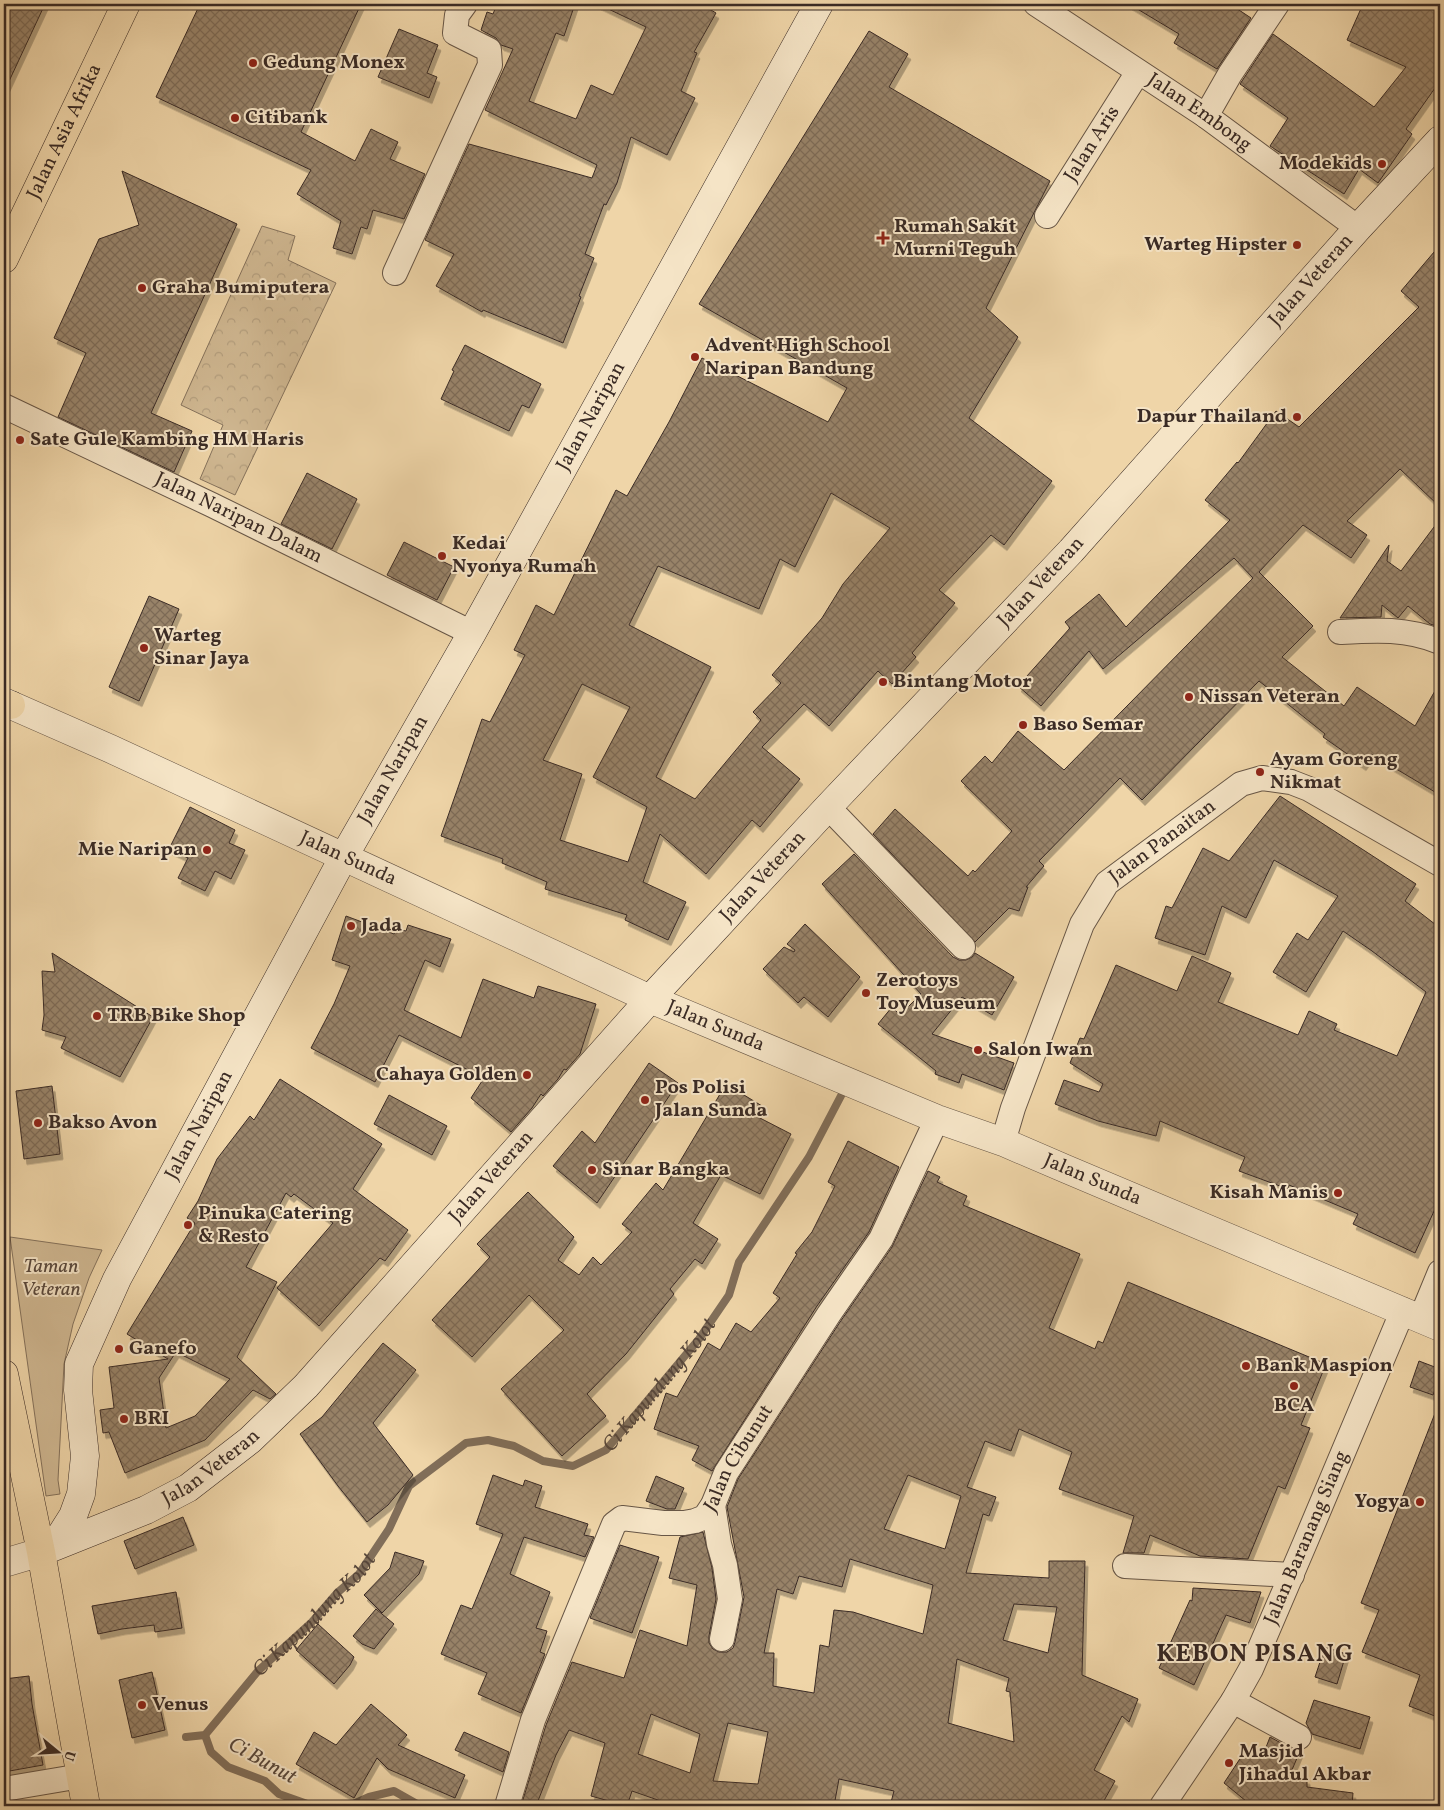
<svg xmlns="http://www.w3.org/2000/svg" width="1444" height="1810" font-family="Vollkorn,serif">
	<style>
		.forest { fill: url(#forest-crowns); stroke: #85725c }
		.park { fill: #d0b892; stroke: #85725c }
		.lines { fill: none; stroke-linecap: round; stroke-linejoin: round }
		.stream { stroke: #816e59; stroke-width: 8 }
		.building { fill: url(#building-cross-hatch); stroke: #3a2b25; fill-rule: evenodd; filter: url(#shadow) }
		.minor-casing { stroke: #675646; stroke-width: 26 }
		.tertiary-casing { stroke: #675646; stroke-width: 29 }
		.secondary-casing { stroke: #3a2b25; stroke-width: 29 }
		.primary-casing { stroke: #3a2b25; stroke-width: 29 }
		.minor { stroke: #f5e4c6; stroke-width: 24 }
		.tertiary { stroke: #f5e4c6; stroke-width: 28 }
		.secondary { stroke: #f5e4c6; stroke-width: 28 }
		.primary { stroke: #efd5a8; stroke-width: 28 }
		.poi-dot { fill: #8f2418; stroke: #f5e4c6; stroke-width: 2 }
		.labels { text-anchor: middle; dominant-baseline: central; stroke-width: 4; stroke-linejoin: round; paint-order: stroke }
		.poi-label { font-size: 20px; font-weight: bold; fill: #3a2b25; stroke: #f5e4c6; text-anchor: start }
		.street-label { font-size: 20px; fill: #3a2b25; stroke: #f5e4c6 }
		.park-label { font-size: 20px; font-style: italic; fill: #58473b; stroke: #f5e4c6 }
		.water-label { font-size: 21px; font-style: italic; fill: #58473a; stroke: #f5e4c6 }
		.district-label { font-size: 25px; font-weight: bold; letter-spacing: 1px; fill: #3a2b25; stroke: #f5e4c6 }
	</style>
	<defs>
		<pattern id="forest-crowns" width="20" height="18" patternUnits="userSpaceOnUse" patternTransform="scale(1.25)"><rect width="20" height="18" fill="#d0b892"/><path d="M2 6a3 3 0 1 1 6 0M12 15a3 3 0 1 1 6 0" fill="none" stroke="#b39e7e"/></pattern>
		<pattern id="building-cross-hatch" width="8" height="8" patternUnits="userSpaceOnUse" patternTransform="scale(1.25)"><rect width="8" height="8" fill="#988369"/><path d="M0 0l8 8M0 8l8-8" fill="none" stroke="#7d6b56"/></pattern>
		<filter id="shadow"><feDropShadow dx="3" dy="5.5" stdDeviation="0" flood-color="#0004"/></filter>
	</defs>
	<rect width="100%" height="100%" fill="#efd5a8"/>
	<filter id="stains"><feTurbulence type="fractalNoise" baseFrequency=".004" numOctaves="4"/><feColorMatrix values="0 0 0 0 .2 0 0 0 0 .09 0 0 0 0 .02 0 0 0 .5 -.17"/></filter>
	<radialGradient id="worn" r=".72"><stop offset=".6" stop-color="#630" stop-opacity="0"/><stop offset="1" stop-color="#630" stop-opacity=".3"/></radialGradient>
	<polygon class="forest" points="262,226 295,236 288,260 336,283 235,495 200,479 223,425 181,405"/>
	<polygon class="park" points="10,1237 102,1250 89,1278 73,1324 64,1364 58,1480 60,1494 46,1496"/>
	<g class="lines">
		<g class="stream">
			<polyline points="205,1735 211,1752 228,1767 265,1781 279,1794 313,1806"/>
			<path id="s1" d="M186,1737l19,-2 53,-64 53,-48 26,-30 22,-19 30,-45 20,-43 57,-43 22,-3 26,6 29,15 30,5 33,-16 93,-111 30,-44 10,-33 70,-105 34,-65"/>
			<polyline points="349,1806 369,1797 394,1791 417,1804 418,1806"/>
		</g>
	</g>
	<g class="building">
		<polygon points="4,4 45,4 4,92"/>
		<polygon points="200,4 361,4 301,132 355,161 371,129 398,142 390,159 425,174 404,219 373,210 367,229 361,227 352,254 333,248 341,221 297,194 311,170 156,97"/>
		<polygon points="497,4 575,4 564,36 556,33 529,101 576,119 591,85 613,95 646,27 598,4 701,4 716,13 694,52 697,53 681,91 695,98 667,155 631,137 617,183 606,205 604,204 585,254 594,258 579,296 581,297 563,343 483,310 482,312 436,286 454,254 425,240 469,144 592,178 597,165 485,110 513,49 501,45 496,38 481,30 487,12 493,14"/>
		<polygon points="1129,4 1230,4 1251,18 1217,69 1174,43 1179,34"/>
		<polygon points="1363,4 1440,4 1440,81 1406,129 1412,134 1378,183 1359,169 1344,194 1270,146 1288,118 1240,84 1273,34 1374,107 1406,67 1347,40"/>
		<polygon points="399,29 438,45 427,73 437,77 429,98 378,77"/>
		<path d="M869,31l39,23 -19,33 161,94 -64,127 32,29 -49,81 83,63 -48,64 -13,-10 -52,55 16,13 -43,50 4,4 -24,27 -14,-13 -49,55 -25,-22 -42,43 38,32 -40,48 -8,-7 -46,54 -46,-40 -17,48 43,20 -18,38 -43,-20 2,-5 -82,-26 2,-7 -45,-19 1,-4 -62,-23 41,-117 8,3 35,-67 -11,-5 22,-45 18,10 62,-125 11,6 42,-74 33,-64 126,64 19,-34 -148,-84zM831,493l59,35 -47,56 -21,34 -50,57 9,8 -28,29 8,8 -66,79 -39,-22 55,-110 -82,-42 29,-59 101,43 21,-50 15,8zM582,684l48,23 -37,70 54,30 -19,55 -68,-22 22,-66 -39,-14z"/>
		<polygon points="122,171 237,224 151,413 192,431 174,472 58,417 86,353 54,338 99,239 139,225"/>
		<polygon points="1440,245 1440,507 1400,469 1347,521 1367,535 1351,558 1303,525 1259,572 1313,626 1282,657 1344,706 1357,687 1415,726 1440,682 1440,795 1371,754 1363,765 1323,737 1325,734 1259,681 1142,800 1120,778 1039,861 1044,866 1026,887 1028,887 1019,911 1009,908 975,942 873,834 895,809 968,876 973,870 975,872 1012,831 961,781 985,756 992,763 1018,731 1064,770 1253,578 1234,558 1103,669 1089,651 1041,706 1018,686 1070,628 1065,622 1099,594 1126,627 1230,520 1205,500 1237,462 1238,463 1276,411 1299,427 1419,307 1401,291"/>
		<polygon points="465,345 541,384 529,408 522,405 509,431 441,399 454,371 452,370"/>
		<polygon points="307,473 357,499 332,549 281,524"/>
		<polygon points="1440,519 1440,627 1430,624 1408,606 1398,618 1382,605 1381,617 1340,618 1389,545 1387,561 1401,571"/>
		<polygon points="404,542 454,567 437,600 387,575"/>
		<polygon points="149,596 179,609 139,701 109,687"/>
		<polygon points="1280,796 1416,884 1405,901 1440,928 1440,1198 1415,1253 1353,1224 1358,1214 1289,1185 1288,1189 1239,1171 1245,1157 1160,1121 1156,1136 1098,1121 1055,1104 1064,1080 1099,1092 1103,1084 1070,1063 1080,1038 1084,1039 1116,965 1177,991 1192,956 1231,973 1218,1002 1298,1035 1309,1011 1337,1024 1334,1030 1397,1056 1426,992 1372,951 1343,931 1306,992 1273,972 1297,933 1308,940 1338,896 1274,860 1246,918 1222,906 1205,955 1155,938 1166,906 1172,908 1203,848 1229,861"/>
		<polygon points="190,807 235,830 229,843 245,850 231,879 215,871 205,891 178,878 188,858 169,849"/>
		<polygon points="854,854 953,957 959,960 966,960 972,957 975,953 1014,977 992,1015 962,997 932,1034 1014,1063 1004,1090 962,1074 959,1083 935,1074 936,1071 878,1024 892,1007 900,1015 921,994 822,884"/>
		<polygon points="346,916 394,934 396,929 406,931 408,925 451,939 440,967 425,960 404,1010 461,1038 483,979 534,998 538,986 596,1004 580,1054 566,1070 564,1069 558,1079 543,1096 541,1094 532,1108 511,1132 471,1098 484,1078 399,1035 375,1082 311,1048 334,1004 350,966 332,960"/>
		<polygon points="805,924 860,977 828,1017 804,997 798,1003 763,969 784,947 794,952 795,950 787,944"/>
		<polygon points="52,953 153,1017 120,1077 61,1048 66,1037 42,1030 44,1015 42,971 55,972"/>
		<polygon points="649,1063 678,1083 597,1203 553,1166 582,1131 595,1143"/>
		<path d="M280,1079l102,65 -29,45 55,41 -23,31 -5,-3 -61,68 -42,-38 56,-65 -39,-29 -3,3 -5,-4 -40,74 31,15 -40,75 39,37 -6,5 -17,-9 -48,50 -80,33 -16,-41 -6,1 -3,-23 14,-2 -5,-41 59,-8 -41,-25 68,-111 -8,-5 11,-17 19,-42 33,-43 4,4zM176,1352l54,27 -35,37 -29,12 -7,-50z"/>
		<polygon points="726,1084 762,1106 756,1116 791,1134 760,1194 721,1175 693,1223 718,1239 702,1264 695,1259 670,1289 674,1294 626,1354 587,1394 606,1416 562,1456 501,1389 564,1330 529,1295 472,1357 432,1320 490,1257 477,1244 528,1192 574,1237 558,1260 579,1275 593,1257 601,1265 632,1232 622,1224 656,1183 663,1190"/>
		<polygon points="52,1086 60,1154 24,1159 16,1091"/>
		<polygon points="389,1095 447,1126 432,1155 374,1124"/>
		<polygon points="848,1141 899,1167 869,1232 817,1306 712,1471 692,1460 699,1446 654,1429 666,1393 677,1397 708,1343 720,1350 736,1323 751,1332 780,1298 773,1293 797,1254 795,1253 812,1232 835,1186 828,1182"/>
		<path d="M928,1171l12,6 -3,5 30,14 -4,9 117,49 -31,74 46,21 3,-8 5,2 25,-61 198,82 -25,61 9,3 -25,61 -7,-3 -30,73 -48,-3 -50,-21 -6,18h-21l11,-37 -75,-27 13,-37 -53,-23 -8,22 -26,-10 -18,46 29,10 -7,19 -6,-2 -17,59 83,5v-17h36l-3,114 56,24 -9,23 -7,-6 -28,54 21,11 -14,25h-211l4,-15 -55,-12 -5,27h-159l-43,-15 -5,15 -36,-10 14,-53 -36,-13 -13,25 -20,51h-15l25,-81 26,-63 52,16 16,-48 47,16 10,-61 -28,-7 11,-41 23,-5 9,36 4,31 -7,37v7l4,6 6,3h8l6,-4 2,-6 9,-45 -17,-90 11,-28 102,-157 52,-75zM908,1475l53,21 -16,53 -61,-20zM850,1559l83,26 -10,49 -70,-22 -19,-2 -5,37 -9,-2 -6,48 -41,-7 1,-33h-10l13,-64 16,5 6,-18 43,11zM1014,1604l43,3 -9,46 -45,-13zM957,1659l52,19 -3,13 4,1 4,50 -66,-19zM651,1714l49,20 -10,39 -52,-19zM728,1723l40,9 -10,52 -45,-3z"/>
		<polygon points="383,1343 416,1370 373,1423 413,1475 388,1505 367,1522 338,1486 300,1434 322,1417"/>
		<polygon points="1419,1361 1440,1369 1440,1376 1433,1395 1410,1387"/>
		<polygon points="1439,1403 1440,1404 1440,1718 1409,1706 1420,1675 1362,1652 1379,1610 1361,1603"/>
		<polygon points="493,1475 523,1486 525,1480 542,1486 535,1507 588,1524 584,1535 594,1537 585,1557 524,1537 510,1574 550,1592 536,1628 547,1631 540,1652 545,1654 521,1713 478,1694 487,1673 441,1654 461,1605 472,1609 503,1534 476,1524"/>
		<polygon points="656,1476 684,1488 675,1509 667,1509 646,1501"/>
		<polygon points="183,1517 194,1545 135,1569 124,1541"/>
		<polygon points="620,1545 659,1557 632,1633 590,1618"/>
		<polygon points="395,1552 424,1561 419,1574 382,1613 364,1595 390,1568"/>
		<polygon points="1193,1588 1261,1592 1250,1623 1226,1615 1194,1685 1159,1668 1190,1600 1192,1601"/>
		<polygon points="176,1592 182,1628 155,1632 154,1625 122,1629 98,1634 92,1606"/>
		<polygon points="376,1609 394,1624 374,1649 362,1644 353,1636"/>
		<polygon points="318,1624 354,1657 350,1665 334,1684 296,1650"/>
		<polygon points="1325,1647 1346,1654 1337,1684 1315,1677"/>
		<polygon points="152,1672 165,1730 132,1738 119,1680"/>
		<polygon points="29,1676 32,1704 43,1765 4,1772 4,1679"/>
		<polygon points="1314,1700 1370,1717 1360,1749 1312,1734 1306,1723"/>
		<polygon points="371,1704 407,1735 398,1745 465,1775 455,1798 388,1769 377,1758 354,1798 296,1764 314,1732 336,1745"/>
		<polygon points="464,1732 509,1752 503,1772 455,1750"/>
		<polygon points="1270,1737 1292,1749 1300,1751 1289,1777 1307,1779 1307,1787 1353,1793 1352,1806 1252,1806 1224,1783 1247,1748 1263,1755"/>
	</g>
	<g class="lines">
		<g class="minor-casing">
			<g id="minor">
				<path id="s2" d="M1036,4l170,112 152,112"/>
				<polyline points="1206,116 1230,74 1277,4"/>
				<path id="s3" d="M1047,216l91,-144"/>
				<polyline points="395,273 490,65 489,50 455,33 457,15 465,4"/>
				<path id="s4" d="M4,406l208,99 260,128"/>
				<path d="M1340,632c35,-2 67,-4 100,10"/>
				<polyline points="828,807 963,947"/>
				<path id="s5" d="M1003,1142l10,-34 69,-184 25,-41 134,-99 21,-6 29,4 18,7 131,75"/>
				<polyline points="1421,1318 1440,1272"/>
				<polyline points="713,1505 719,1544 725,1565 730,1599 722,1639"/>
				<polyline points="1125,1566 1292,1575"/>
				<polyline points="1233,1701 1299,1737"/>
				<polyline points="4,1789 81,1776"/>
				<path id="s6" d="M507,1806l26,-86 81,-196 8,-6 41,5h21l11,-2 10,-4 8,-12 13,-32 103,-159 52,-75 56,-120"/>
				<path id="s7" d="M1162,1806l71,-105 18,-32 54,-126 98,-233"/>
			</g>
		</g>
		<g class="tertiary-casing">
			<g id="tertiary">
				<path id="s8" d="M4,702l107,47 539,250 287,120 66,23 63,27 374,158"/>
				<polyline points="4,1563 41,1552"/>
			</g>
		</g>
		<g class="secondary-casing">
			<g id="secondary">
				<path id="s9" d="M48,1546l13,-11 12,-19 8,-22 4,-38 -7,-66 1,-26 38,-85 226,-421 129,-225 347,-629"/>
				<path id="s10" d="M41,1552l105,-42 42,-22 62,-48 56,-54 344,-387 178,-192 243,-256 287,-323 82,-88"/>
			</g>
		</g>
		<g class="primary-casing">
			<g id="primary">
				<path id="s11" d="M4,259l122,-255"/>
				<polyline points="4,704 11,705"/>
				<polyline points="4,1374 41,1552 86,1806"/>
			</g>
		</g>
		<use href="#minor" class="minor"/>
		<use href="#tertiary" class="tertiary"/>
		<use href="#secondary" class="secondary"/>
		<use href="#primary" class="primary"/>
	</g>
	<g class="poi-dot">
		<circle cx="253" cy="63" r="5"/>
		<circle cx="235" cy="118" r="5"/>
		<circle cx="1382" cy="164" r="5"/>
		<path d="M880.5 230.5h5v5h5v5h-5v5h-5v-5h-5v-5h5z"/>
		<circle cx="1297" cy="245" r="5"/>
		<circle cx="142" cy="288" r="5"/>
		<circle cx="695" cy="357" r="5"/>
		<circle cx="1297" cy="417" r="5"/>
		<circle cx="20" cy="440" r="5"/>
		<circle cx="442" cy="556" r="5"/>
		<circle cx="144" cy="648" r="5"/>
		<circle cx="883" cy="682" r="5"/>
		<circle cx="1189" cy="697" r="5"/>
		<circle cx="1023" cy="725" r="5"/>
		<circle cx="1260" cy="772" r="5"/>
		<circle cx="207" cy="850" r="5"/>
		<circle cx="351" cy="926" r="5"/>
		<circle cx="866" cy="993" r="5"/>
		<circle cx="97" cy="1016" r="5"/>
		<circle cx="978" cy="1050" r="5"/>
		<circle cx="527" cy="1075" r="5"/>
		<circle cx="645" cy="1100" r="5"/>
		<circle cx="38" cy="1123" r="5"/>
		<circle cx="592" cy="1170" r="5"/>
		<circle cx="1338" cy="1193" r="5"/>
		<circle cx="188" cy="1225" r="5"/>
		<circle cx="119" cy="1349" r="5"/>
		<circle cx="1246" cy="1366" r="5"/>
		<circle cx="1294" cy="1386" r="5"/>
		<circle cx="124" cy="1419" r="5"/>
		<circle cx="1420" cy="1502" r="5"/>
		<circle cx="142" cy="1705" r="5"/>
		<circle cx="1229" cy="1763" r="5"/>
	</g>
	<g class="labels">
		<g class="poi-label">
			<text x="263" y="63">Gedung Monex</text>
			<text x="245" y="118">Citibank</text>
			<text x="1372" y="164" text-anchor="end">Modekids</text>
			<text x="894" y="227">Rumah Sakit<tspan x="894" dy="23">Murni Teguh</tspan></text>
			<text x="1287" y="245" text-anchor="end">Warteg Hipster</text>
			<text x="152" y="288">Graha Bumiputera</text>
			<text x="705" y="346">Advent High School<tspan x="705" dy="23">Naripan Bandung</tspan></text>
			<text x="1287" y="417" text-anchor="end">Dapur Thailand</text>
			<text x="30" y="440">Sate Gule Kambing HM Haris</text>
			<text x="452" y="544">Kedai<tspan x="452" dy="23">Nyonya Rumah</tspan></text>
			<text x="154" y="636">Warteg<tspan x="154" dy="23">Sinar Jaya</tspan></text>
			<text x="893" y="682">Bintang Motor</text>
			<text x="1199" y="697">Nissan Veteran</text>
			<text x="1033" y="725">Baso Semar</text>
			<text x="1270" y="760">Ayam Goreng<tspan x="1270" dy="23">Nikmat</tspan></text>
			<text x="197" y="850" text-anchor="end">Mie Naripan</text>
			<text x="361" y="926">Jada</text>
			<text x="876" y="981">Zerotoys<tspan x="876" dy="23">Toy Museum</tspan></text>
			<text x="107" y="1016">TRB Bike Shop</text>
			<text x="988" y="1050">Salon Iwan</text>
			<text x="517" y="1075" text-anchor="end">Cahaya Golden</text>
			<text x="655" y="1088">Pos Polisi<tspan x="655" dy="23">Jalan Sunda</tspan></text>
			<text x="48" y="1123">Bakso Avon</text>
			<text x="602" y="1170">Sinar Bangka</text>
			<text x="1328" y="1193" text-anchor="end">Kisah Manis</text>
			<text x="198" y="1214">Pinuka Catering<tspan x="198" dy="23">&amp; Resto</tspan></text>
			<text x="129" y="1349">Ganefo</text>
			<text x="1256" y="1366">Bank Maspion</text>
			<text x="1294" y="1406" text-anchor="middle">BCA</text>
			<text x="134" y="1419">BRI</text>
			<text x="1410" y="1502" text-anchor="end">Yogya</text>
			<text x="152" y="1705">Venus</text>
			<text x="1239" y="1752">Masjid<tspan x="1239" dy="23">Jihadul Akbar</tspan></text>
		</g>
		<g class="street-label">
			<text stroke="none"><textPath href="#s2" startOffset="196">Jalan Embong</textPath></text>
			<text stroke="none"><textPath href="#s11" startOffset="141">Jalan Asia Afrika</textPath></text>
			<text stroke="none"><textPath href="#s3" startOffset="85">Jalan Aris</textPath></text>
			<text stroke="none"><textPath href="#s10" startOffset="1811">Jalan Veteran</textPath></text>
			<text stroke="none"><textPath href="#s9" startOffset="1271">Jalan Naripan</textPath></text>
			<text stroke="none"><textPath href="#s4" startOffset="260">Jalan Naripan Dalam</textPath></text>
			<text stroke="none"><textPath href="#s10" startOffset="1406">Jalan Veteran</textPath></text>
			<text stroke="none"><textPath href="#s9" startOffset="866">Jalan Naripan</textPath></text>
			<text stroke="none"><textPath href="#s5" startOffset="349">Jalan Panaitan</textPath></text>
			<text stroke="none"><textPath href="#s8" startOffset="378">Jalan Sunda</textPath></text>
			<text stroke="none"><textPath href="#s10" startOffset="1001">Jalan Veteran</textPath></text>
			<text stroke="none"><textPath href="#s8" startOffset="782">Jalan Sunda</textPath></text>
			<text stroke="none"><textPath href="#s9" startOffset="461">Jalan Naripan</textPath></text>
			<text stroke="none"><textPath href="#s10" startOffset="596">Jalan Veteran</textPath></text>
			<text stroke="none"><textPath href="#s8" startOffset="1189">Jalan Sunda</textPath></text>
			<text stroke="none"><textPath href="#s6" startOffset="464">Jalan Cibunut</textPath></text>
			<text stroke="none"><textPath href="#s10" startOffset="191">Jalan Veteran</textPath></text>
			<text stroke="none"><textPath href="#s7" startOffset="306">Jalan Baranang Siang</textPath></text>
		</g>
		<g class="park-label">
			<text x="51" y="1267">Taman<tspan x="51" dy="23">Veteran</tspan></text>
		</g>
		<g class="water-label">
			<text stroke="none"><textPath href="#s1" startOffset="648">Ci Kapundung Kolot</textPath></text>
			<text stroke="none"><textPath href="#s1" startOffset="182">Ci Kapundung Kolot</textPath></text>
			<text transform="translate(262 1761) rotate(29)">Ci Bunut</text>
		</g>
		<g class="district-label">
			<text x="1255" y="1654">KEBON PISANG</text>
		</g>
	</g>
	<rect width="1444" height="1810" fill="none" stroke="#efd5a8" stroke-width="20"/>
	<rect x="5" y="5" width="1434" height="1800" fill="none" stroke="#3a2b25" stroke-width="2.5"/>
	<rect x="10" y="10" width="1424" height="1790" fill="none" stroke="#3a2b25"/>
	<g transform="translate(58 1752) rotate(108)" stroke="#f5e4c6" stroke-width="4" paint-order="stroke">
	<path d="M0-4L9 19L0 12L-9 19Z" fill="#3a2b25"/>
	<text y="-8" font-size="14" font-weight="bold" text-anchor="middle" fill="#3a2b25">U</text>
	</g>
	<rect width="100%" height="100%" filter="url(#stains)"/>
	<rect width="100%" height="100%" fill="url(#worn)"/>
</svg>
